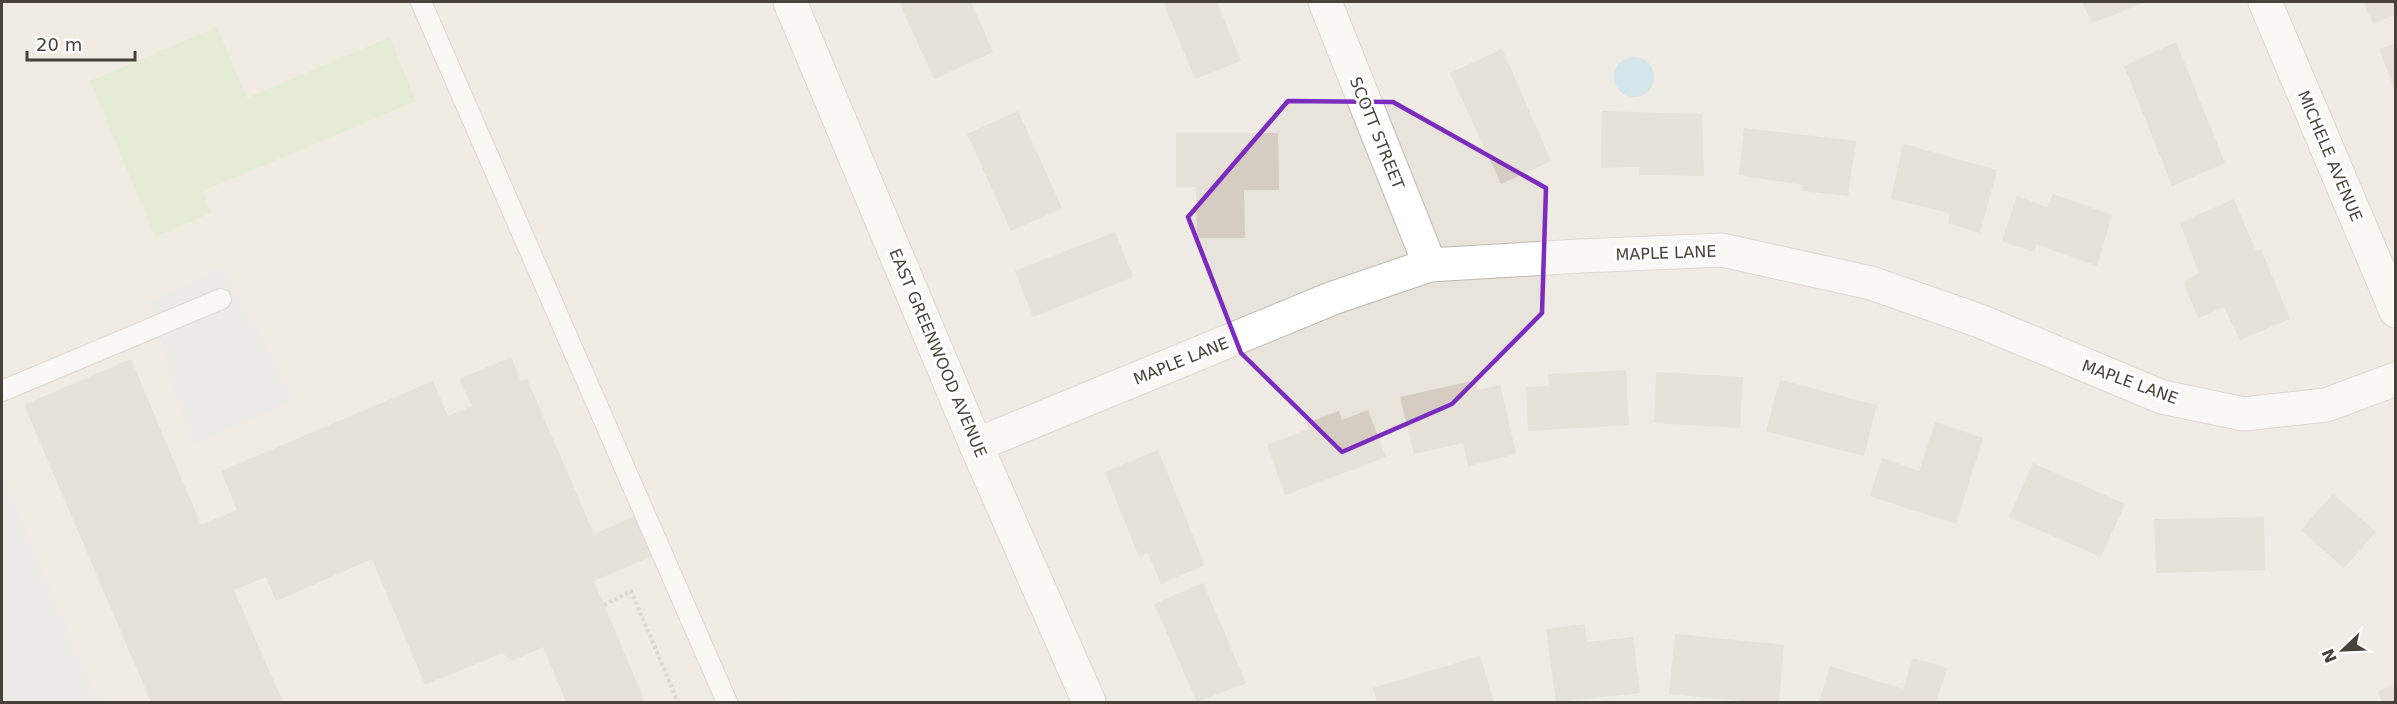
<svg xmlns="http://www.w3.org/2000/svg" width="2397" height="704" font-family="'DejaVu Sans',sans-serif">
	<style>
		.residential { fill: #e8e3db }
		.education { fill: #ece5d7 }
		.green { fill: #d3e4b9 }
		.parking { fill: #e4e2e0 }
		.water { fill: #afd5eb }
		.building { fill: #d5cdc2 }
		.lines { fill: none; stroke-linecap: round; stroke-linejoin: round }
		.service-casing { stroke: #bfb9af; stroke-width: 22 }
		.minor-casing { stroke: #bfb9af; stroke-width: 35 }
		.path { stroke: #c0b4a2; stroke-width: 4; stroke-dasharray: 3 3; stroke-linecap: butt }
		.service { stroke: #fff; stroke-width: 20 }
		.minor { stroke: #fff; stroke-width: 33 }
		.marked { fill: none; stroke: #7b2cbf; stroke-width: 4.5; stroke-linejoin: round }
		.labels { text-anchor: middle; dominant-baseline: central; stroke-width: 6; stroke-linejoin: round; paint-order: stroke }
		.street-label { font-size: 16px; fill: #48423a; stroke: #fff }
	</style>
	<rect width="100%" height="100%" fill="#f4f2ec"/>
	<polygon class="residential" points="490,2 2395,2 2395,702 796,702"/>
	<polygon class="education" points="2,2 490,2 796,702 2,702"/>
	<polygon class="green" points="217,27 247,98 390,37 416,101 203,191 211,213 155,237 90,81"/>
	<g class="parking">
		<polygon points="224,268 295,400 191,445 149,303"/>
		<polygon points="2,475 98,702 2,702"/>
	</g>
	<circle class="water" cx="1634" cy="77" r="20"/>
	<g class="building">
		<polygon points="899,2 971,2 993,52 934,79"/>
		<polygon points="1163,2 1217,2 1241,61 1195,79"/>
		<polygon points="2082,2 2146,2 2092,23"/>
		<polygon points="2363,2 2396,2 2396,14 2373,24"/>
		<polygon points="2176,42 2225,163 2172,186 2124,66"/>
		<polygon points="2396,43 2396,90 2395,90 2379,49"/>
		<polygon points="1502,49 1551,161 1501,184 1450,73"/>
		<polygon points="1018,111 1062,208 1011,231 967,134"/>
		<polygon points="1602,111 1702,114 1704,176 1639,175 1639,167 1601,168"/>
		<polygon points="1744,128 1856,141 1848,196 1802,191 1803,185 1739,175"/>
		<polygon points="1176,133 1278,133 1279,190 1244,190 1245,238 1197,238 1196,187 1176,187"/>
		<polygon points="1903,144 1997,170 1980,233 1948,223 1950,213 1891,199"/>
		<polygon points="2053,194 2112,215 2097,266 2036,244 2035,252 2002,241 2017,196 2047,207"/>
		<polygon points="2234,199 2256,251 2261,249 2290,319 2240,340 2224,307 2198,318 2183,282 2199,273 2180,223"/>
		<polygon points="1115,232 1133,277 1033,317 1015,271"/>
		<polygon points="511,357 521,381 527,379 594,534 640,514 657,554 594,581 645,702 566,702 543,647 512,661 502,653 425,685 372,559 276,601 266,577 234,590 283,702 151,702 24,405 131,359 201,525 237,510 221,471 433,381 448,416 472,406 459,379"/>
		<polygon points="1626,370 1629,425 1528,431 1526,387 1549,386 1548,374"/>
		<polygon points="1656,372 1743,377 1740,428 1654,423"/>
		<polygon points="1476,380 1478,390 1500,385 1516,454 1468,466 1463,443 1414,454 1400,397"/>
		<polygon points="1780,380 1877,405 1864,456 1766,431"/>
		<polygon points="1368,410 1386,457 1285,495 1267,445 1309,429 1306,423 1339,411 1342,420"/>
		<polygon points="1935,422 1983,438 1956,524 1870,496 1882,458 1919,471"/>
		<polygon points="1158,450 1205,565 1161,584 1148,553 1139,557 1105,472"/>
		<polygon points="2033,463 2125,504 2101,557 2009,517"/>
		<polygon points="2333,494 2376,532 2344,568 2301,530"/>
		<polygon points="2264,517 2265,570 2156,573 2154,519"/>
		<polygon points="1203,583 1246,683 1197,702 1154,604"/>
		<polygon points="1585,624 1587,642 1633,637 1640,693 1556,702 1546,629"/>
		<polygon points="1675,634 1784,645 1779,702 1754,702 1669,694"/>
		<polygon points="1480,656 1494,702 1377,702 1373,688"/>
		<polygon points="1913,658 1947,668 1936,702 1819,702 1830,666 1903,689"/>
		<polygon points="2396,684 2396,702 2382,702 2378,691"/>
	</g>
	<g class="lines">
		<g class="service-casing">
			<g id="service">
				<polyline points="421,2 727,702"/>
				<polyline points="2,391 221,299"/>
			</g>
		</g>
		<g class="minor-casing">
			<g id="minor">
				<polyline points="790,2 976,445 1089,702"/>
				<polyline points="1325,2 1430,265"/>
				<polyline points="2265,2 2396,311"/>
				<polyline points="976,445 1333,298 1430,265 1580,256 1722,250 1871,283 1980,321 2162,397 2244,414 2326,405 2396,379"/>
			</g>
		</g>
		<polyline class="path" points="604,605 631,591 678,702"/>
		<use href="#service" class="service"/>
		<use href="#minor" class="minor"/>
	</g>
	<path d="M0 0H2397V704H0ZM1288,101l105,1 153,86 -4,125 -90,91 -110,48 -101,-99 -53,-136z" fill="#f4f2ec" fill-opacity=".55" fill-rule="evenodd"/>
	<path class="marked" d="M1288,101l105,1 153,86 -4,125 -90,91 -110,48 -101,-99 -53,-136z"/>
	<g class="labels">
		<g class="street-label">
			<text transform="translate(1377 133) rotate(68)">SCOTT STREET</text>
			<text transform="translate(2330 156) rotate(67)">MICHELE AVENUE</text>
			<text transform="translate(1666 253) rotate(-2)">MAPLE LANE</text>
			<text transform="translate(938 353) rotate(67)">EAST GREENWOOD AVENUE</text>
			<text transform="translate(1181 361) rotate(-22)">MAPLE LANE</text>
			<text transform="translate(2130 382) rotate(20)">MAPLE LANE</text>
		</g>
	</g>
	<rect width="2397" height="704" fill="none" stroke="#48423a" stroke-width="6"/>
	<g transform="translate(2343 650) rotate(247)" stroke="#ffffff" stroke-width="4.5" paint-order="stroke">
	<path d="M0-4.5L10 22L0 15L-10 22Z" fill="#48423a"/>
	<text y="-9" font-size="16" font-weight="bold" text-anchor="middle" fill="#48423a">N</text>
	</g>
	<path d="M27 51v9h108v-9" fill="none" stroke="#48423a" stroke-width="3"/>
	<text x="36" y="51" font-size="18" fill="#48423a" stroke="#ffffff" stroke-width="4.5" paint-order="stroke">20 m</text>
</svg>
